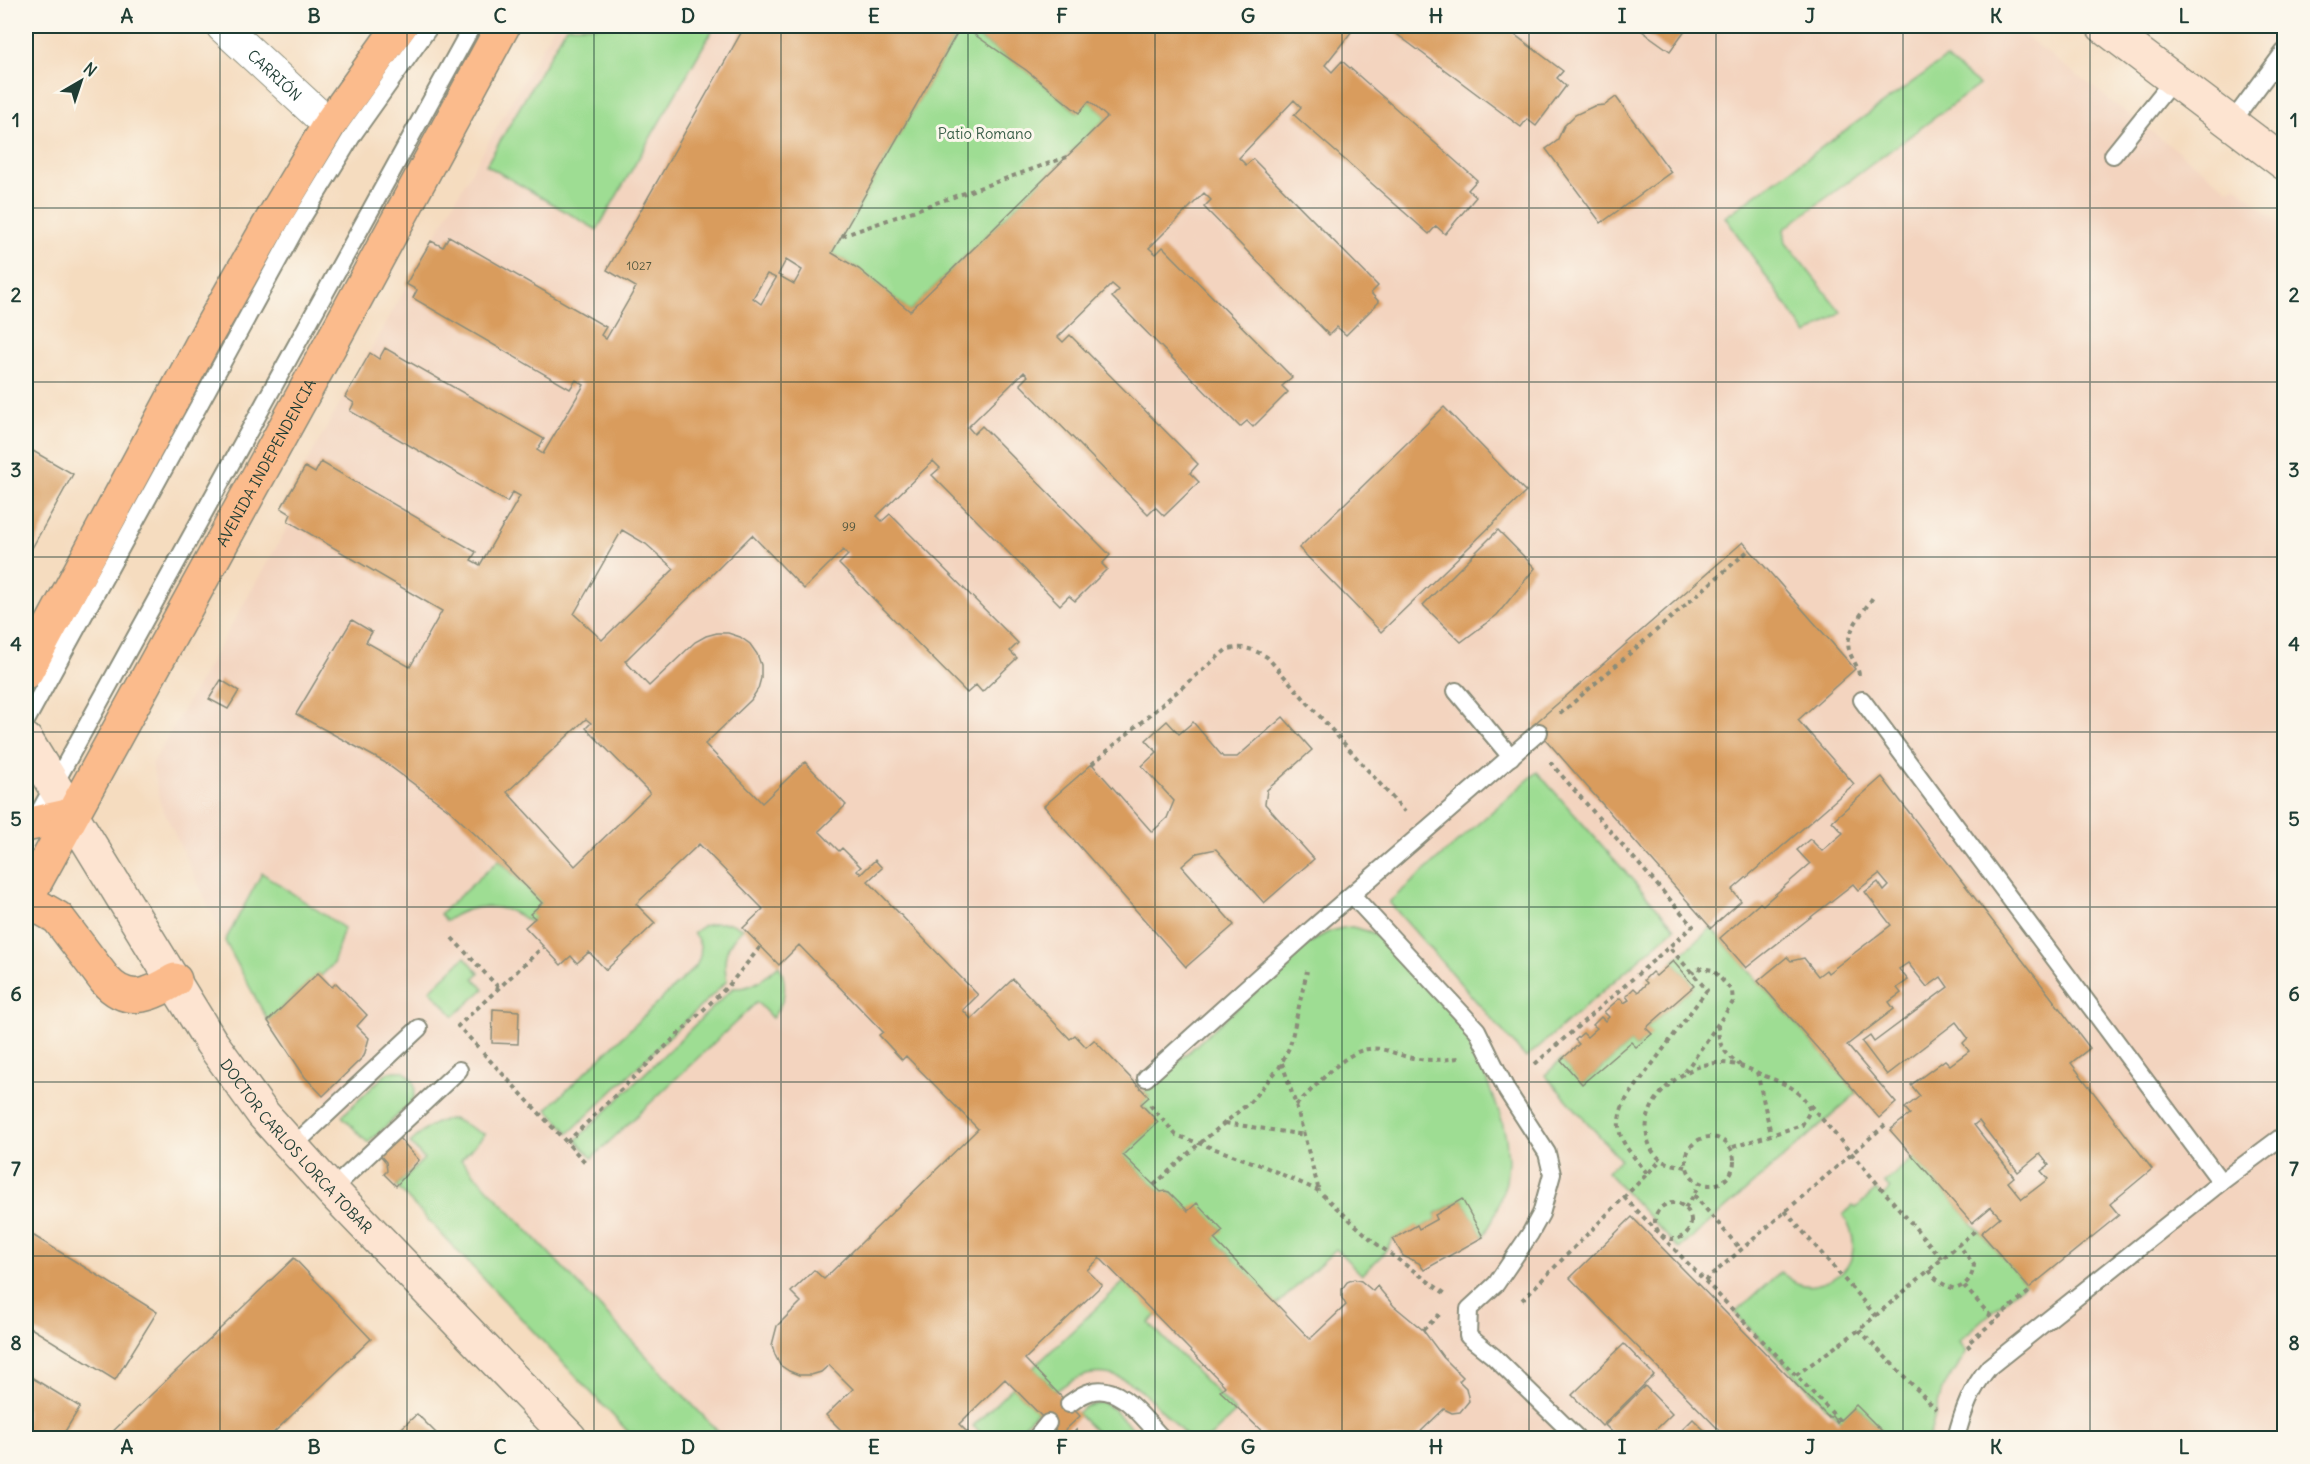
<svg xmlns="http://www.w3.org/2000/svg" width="2310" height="1464" font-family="Delius,sans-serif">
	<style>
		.built { fill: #f3d4bf }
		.green { fill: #9edd93; stroke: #5e8d64; stroke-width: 1.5 }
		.building { fill: #d99c5d; fill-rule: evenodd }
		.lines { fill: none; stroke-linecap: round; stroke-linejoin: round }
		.lane-casing { stroke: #8a8c7a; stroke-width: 20 }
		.street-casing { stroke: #8a8c7a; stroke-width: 34 }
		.secondary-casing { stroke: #8a8c7a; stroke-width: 36 }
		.primary-casing { stroke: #8a8c7a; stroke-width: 36 }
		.path { stroke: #8a8c7a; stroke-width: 4; stroke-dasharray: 4.5 4.5; stroke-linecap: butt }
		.lane { stroke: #fff; stroke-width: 16 }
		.street { stroke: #fff; stroke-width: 32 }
		.secondary { stroke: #fde4d1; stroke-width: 33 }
		.primary { stroke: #fbbb8c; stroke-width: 33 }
		.grid { fill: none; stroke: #1f3d34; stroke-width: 1.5; stroke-opacity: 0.55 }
		.labels { text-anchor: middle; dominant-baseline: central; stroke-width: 6; stroke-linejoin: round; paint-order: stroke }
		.number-label { font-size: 12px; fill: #4e553e }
		.street-label { font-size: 15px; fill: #1f3d34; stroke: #fbf7ec }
		.park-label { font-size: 15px; fill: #385d47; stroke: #fbf7ec }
		.neatline { fill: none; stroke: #1f3d34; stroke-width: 2 }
		.grid-label { font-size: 20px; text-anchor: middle; font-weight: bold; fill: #1f3d34 }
	</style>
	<rect width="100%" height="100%" fill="#fbf7ec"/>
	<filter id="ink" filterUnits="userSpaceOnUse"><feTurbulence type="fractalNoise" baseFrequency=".0167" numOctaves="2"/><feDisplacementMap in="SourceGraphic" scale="12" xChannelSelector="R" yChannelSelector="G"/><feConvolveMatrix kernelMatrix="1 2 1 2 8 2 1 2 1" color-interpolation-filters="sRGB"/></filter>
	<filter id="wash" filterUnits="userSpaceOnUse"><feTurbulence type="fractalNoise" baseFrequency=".008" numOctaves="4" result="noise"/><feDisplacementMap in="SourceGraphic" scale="24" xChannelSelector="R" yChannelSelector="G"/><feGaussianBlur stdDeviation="1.35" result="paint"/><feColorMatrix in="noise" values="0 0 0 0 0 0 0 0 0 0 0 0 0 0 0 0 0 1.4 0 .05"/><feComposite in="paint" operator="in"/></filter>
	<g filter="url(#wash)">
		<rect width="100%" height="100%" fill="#f5dcbf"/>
		<g class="built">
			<polygon points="554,26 2012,26 2229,190 2235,185 2284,227 2284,1438 634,1438 384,1174 387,1171 386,1162 305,1077 268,1021 225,941 160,803 152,764 290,523 288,521 291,514 281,508"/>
			<polygon points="2243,26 2284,26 2284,59 2260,39"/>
		</g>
		<g class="green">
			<polygon points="567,26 715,26 597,230 486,165"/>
			<polygon points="961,26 1026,70 1078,113 1089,101 1107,117 910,311 859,269 832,253"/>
			<polygon points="1946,58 1979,85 1784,229 1786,243 1841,312 1807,335 1725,217"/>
			<polygon points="1537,772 1675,928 1526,1058 1389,902"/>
			<path d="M499,860l43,43 -11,10 4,5 -5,4c-27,-19 -56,-21 -84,-1l-6,-7z"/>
			<polygon points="262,873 344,928 333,964 321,976 318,973 268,1021 225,941"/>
			<path d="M715,923h14l14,5c-17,16 -21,30 -16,53l-158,152 -22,-24 149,-143c7,-13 6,-22 -3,-33l10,-7z"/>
			<path d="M1352,927l15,4 13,7 84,85 37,94 5,21 2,23 -2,21 -13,38 -10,17 -21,-38 -27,15 2,5 -18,10 -2,-3 -24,13 -10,15 -21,21 -26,-26 -59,56 -63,-66 8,-9 -25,-26 -9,7 -19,-19h-8l-38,-37 35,-33 -17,-18 8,-7 -5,-5 163,-147c15,-11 27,-17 45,-18z"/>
			<polygon points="1711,928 1857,1093 1679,1249 1607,1172 1620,1159 1545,1075 1561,1060 1583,1084 1631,1042 1636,1047 1651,1034 1646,1028 1694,986 1673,961"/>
			<polygon points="465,957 479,973 474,978 484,989 454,1016 430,990"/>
			<path d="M779,965c9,20 7,36 -7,53l-15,-16 -165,156 -16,-18 157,-152c21,1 31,-10 46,-23z"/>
			<path d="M395,1071h8c12,8 14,16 10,30l-45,42 -26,-27 45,-43z"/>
			<path d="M452,1119c13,3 22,13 33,15l-24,26 263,278h-90l-238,-252 28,-27 -14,-16c14,-13 23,-22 42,-24z"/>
			<path d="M1914,1157l111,126 -66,58 8,11 -25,38 -13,48h-40l-33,-33 -16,16 -105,-108 45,-41c7,4 12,10 20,12 8,3 15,1 23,-1 34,-11 37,-42 20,-68l10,-9 3,2 20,-18 6,6 8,-7 -6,-6z"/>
			<path d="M1124,1282l33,33 -8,8 87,89 -27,26h-21c-38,-39 -74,-93 -132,-47l-23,-23z"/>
			<polygon points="1013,1387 1037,1411 1025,1425 1020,1438 993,1438 988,1433 984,1436 973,1426"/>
			<polygon points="1101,1402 1113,1409 1142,1438 1102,1438 1077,1413 1085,1407"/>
		</g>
		<g id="blocks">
			<g class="building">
				<path d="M745,26h216l-129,227 27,16 51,42 197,-194 -18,-16 -10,12 -53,-43 -64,-44h394l-31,39 7,7 10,-11 135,119 -9,10 8,7 -31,37 -9,-8 -7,8 -135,-119 7,-8 -7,-7 -55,58 7,7 7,-6 125,127 -7,7 8,9 -33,33 -9,-8 -8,8 -125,-128 7,-7 -7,-7 -55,55 7,6 7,-7 129,130 -10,9 6,6 -35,35 -6,-6 -7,6 -128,-130 7,-7 -7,-6 -54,53 5,5 7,-7 128,129 -8,9 9,9 -35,34 -9,-9 -7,7 -128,-130 8,-8 -4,-4 -56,55 6,7 8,-8 128,129 -8,9 5,5 -32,32 -6,-5 -9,9 -128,-130 8,-7 -7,-7 -56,55 5,5 8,-7 128,129 -8,8 7,7 -35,34 -6,-7 -9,8 -128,-129 9,-9 -5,-5 -39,39 -52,-54 -127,126 24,25 46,-44 11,-6 11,-3h11l12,4 10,7 7,10 4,11v13l-3,11 -7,11 -46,44 57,59 43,-41 41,43 -27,26 20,20 3,-3 19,19 -4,3 4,4 14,-14 7,8 -14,13 110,114 -15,15 8,9 42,-40 57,60 5,-4 11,12 8,-7 55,57 -8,7 17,18 -35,33 38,37 4,-1 4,1 19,19 9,-8 26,28 -9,8 96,100 36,-34 -4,-7v-9l5,-7 7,-3 7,2 12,10 4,-5 17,20 29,24 20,27 20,20 -4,4 7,7 3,13 -9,11 -8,1 -8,-4 -30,29h-145l-49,-47 5,-5 -125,-128 -13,12 15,15 -77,74 55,57 -20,19 -55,-56 -46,45 14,14h-124l-23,-23 27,-26 -24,-24 -8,7 -10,3h-12l-10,-4 -9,-6 -5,-10 -3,-10 5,-19 24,-24 -10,-10 23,-22 10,9 154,-150 -72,-73 -4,4 -23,-25 4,-3 -84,-87 -20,20 -36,-37 20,-19 -64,-65 -63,60 19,19 -49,47 -17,-18 -12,11 -6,-7 -10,9 -36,-38 10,-9 -5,-4 12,-11 -65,-67 -28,-26 -65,-48 -88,-48 56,-94 20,12 -6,10 44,25 32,-56 -154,-90 3,-7 -10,-6 24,-41 10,6 6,-11 155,90 -5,8 9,5 40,-69 -7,-4 -6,10 -157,-91 4,-8 -9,-6 25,-44 9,6 6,-11 159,91 -7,11 6,4 41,-69 -8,-5 -6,9 -157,-91 4,-8 -11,-6 25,-43 12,6 6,-11 157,91 -5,8 5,4 30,-52 -29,-17zM786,260l16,10 -8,14 -16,-9zM767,274l9,4 -15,26 -8,-6zM622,530l24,14 28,25 -72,71 -28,-26zM586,719l5,4 -5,5 64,65 -75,73 -68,-74z"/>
				<polygon points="1386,26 1503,26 1563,71 1557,78 1566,86 1536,126 1527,119 1521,127"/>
				<polygon points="1635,26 1688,26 1670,51"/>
				<polygon points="1616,97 1671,172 1601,223 1546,149 1557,141 1564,126 1575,115 1594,106 1605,105"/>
				<polygon points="1444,407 1526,492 1381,632 1299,548"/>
				<polygon points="26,447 73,474 26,559"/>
				<polygon points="1498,530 1535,568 1497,615 1461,642 1423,605"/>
				<polygon points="1743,542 1855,669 1798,720 1854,784 1732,890 1741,901 1711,928 1533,725"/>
				<polygon points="221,680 239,691 228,709 209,699"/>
				<polygon points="1283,717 1312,750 1267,790 1265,804 1314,859 1264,903 1216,849 1197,853 1182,866 1234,925 1186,967 1044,806 1092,764 1152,832 1167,818 1174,801 1142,766 1157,752 1146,740 1167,721 1179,734 1193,722 1223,757 1237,757"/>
				<path d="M1882,777l208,271 -19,15 81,106 -42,35 9,11 -90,73 -48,-55 19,-16 -9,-10 -19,16 -82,-93 20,-16 -5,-6 15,-12 -9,-11 34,-25 5,5 19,-14 -6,-8 5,-5 -12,-16 -69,53 -25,-33 8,-6 4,6 74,-55 -7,-10 -14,10 -19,-24 -9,6 9,11 -11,8 4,5 -12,9 5,7 -47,36 49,58 -17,15 -121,-137 29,-24 4,4 13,-3 14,18 8,-6 2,3 63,-48 -26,-33 13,-10 6,9 5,-5 -10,-12 -21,16 -5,-6 -107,84 -26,-30 40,-35 3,2 47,-41 -13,-14 13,-11 12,12 21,-18 -11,-12zM1979,1121l39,51 22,-18 9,11 -8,6 7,8 -26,20 -14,-17 6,-5 -40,-52z"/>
				<polygon points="1673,961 1694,986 1646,1028 1652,1034 1636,1047 1631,1042 1582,1084 1561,1060 1579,1044 1575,1040 1583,1033 1587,1037 1597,1028 1593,1025 1601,1017 1605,1021 1609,1017 1604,1012 1620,998 1624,1003 1629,1000 1626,996 1634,988 1638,992 1647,983 1644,980 1652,972 1656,976"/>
				<polygon points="318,973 332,987 336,983 367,1015 357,1026 369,1038 364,1056 323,1096 305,1077 268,1021"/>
				<polygon points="493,1009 519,1011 518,1044 492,1043"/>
				<polygon points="399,1138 419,1160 396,1186 384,1174 387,1171 386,1162 380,1155"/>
				<polygon points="1462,1199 1483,1237 1424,1270 1419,1263 1403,1256 1393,1239 1417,1225 1419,1229 1437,1219 1435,1215"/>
				<polygon points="1632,1217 1829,1418 1832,1416 1837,1423 1856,1405 1889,1438 1727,1438 1570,1278"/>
				<polygon points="26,1231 157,1312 115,1380 26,1325"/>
				<polygon points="294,1258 371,1339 268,1438 106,1438"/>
				<polygon points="1624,1344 1654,1375 1602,1426 1572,1395"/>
				<polygon points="26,1374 80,1407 61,1438 26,1438"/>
				<polygon points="1645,1386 1672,1414 1647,1438 1618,1438 1605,1425"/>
				<polygon points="417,1414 441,1438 391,1438"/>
				<polygon points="1693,1419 1712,1438 1683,1438 1678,1434"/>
			</g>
		</g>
	</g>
	<g filter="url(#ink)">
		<use href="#blocks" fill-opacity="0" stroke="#8a8c7a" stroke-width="1.5"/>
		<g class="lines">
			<g class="lane-casing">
				<g id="lane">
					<polyline points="2232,122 2284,52"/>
					<polyline points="2113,155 2174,79"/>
					<polyline points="1456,691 1511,757"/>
					<polyline points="1862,700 2221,1182"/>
					<polyline points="26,721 296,228 354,133 430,26"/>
					<polyline points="32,825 472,26"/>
					<polyline points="1352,895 1477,1030 1507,1091 1547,1153 1552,1174 1541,1214 1530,1234 1496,1284 1469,1309 1468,1336 1493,1356 1577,1438"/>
					<polyline points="1146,1078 1312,929 1539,732"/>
					<polyline points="292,1147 419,1028"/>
					<polyline points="331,1190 459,1070"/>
					<path d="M1069,1404c6,-4 13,-10 21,-12 30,-10 54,28 72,46"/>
					<polyline points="1036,1438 1048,1423"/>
					<path d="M1956,1438c7,-27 15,-49 33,-71l232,-185 63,-47"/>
				</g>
			</g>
			<g class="street-casing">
				<g id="street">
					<path id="s1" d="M222,26l107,99"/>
				</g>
			</g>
			<g class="secondary-casing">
				<g id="secondary">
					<polyline points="2103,26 2284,163"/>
					<path id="s2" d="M26,740l185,302 52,72 68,76 239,248"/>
				</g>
			</g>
			<g class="primary-casing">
				<g id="primary">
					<polyline points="26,672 210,329 272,220 329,125 400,26"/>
					<polyline points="26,825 71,815"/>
					<path id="s3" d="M26,899l312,-568 165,-305"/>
					<path d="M26,904l13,3 19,11 47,62c22,25 45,16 70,0"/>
				</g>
			</g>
			<g class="path">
				<polyline points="842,236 1067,157"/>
				<path d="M1859,675c-1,-9 -6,-14 -9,-22 -8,-19 14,-41 23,-56"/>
				<polyline points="1560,714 1750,549"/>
				<path d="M1092,764l134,-114c16,-5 27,-1 41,7l138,155"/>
				<polyline points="452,938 499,988"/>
				<path d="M1718,1025c0,22 6,27 22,40"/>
				<polyline points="478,1047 458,1026 543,947"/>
				<polyline points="483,1053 585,1162"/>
				<polyline points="1282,1063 1296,1105 1319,1191"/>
				<polyline points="1535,1064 1693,926 1549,761"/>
				<polyline points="1685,1072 1733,1002 1732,991 1713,970 1701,968 1692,973"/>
				<polyline points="1757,1072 1771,1134"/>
				<polyline points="1150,1105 1176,1135 1263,1166 1317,1190 1374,1242 1447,1295"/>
				<path d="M1296,1105c19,-17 47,-53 72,-56 15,-3 30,7 45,9 15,3 30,2 46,0"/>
				<polyline points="1810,1105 1942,1259"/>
				<polyline points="1225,1123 1305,1135"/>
				<circle cx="1710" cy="1161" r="24"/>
				<polyline points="567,1142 730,984 761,946"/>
				<path d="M1686,1167c-9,-2 -19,-3 -26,-8 -8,-6 -12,-15 -13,-24 -6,-36 40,-74 74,-72 17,0 30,7 44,13 20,8 38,13 45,35l-8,14 -72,23"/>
				<path d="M1647,1173c-20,-25 -38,-39 -22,-72l82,-111 -38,-43"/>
				<polyline points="1154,1185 1193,1149 1250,1102 1279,1068 1290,1046 1307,971"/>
				<polyline points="1694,1195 1741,1250"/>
				<polyline points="1624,1197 1840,1421"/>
				<circle cx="1673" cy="1221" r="18"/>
				<polyline points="1685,1208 1694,1195 1699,1183"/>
				<polyline points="1785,1211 1876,1316"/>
				<path d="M1929,1270c7,11 14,15 26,19 12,-4 17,-11 19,-24l-15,-20"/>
				<polyline points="1705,1281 1885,1125"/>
				<polyline points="1964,1286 1995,1321"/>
				<polyline points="1522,1300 1661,1160"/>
				<polyline points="1423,1330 1441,1313"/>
				<polyline points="1859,1330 1936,1409"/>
				<polyline points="1970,1348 1967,1344 2031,1290"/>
				<polyline points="1796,1375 1859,1330 1977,1229"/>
				<polyline points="1075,1430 1083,1438"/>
			</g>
			<use href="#lane" class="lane"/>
			<use href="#street" class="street"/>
			<use href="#secondary" class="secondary"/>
			<use href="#primary" class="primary"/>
		</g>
	</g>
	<path class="grid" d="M220,26v1412M407,26v1412M594,26v1412M781,26v1412M968,26v1412M1155,26v1412M1342,26v1412M1529,26v1412M1716,26v1412M1903,26v1412M2090,26v1412M26,208h2258M26,382h2258M26,557h2258M26,732h2258M26,907h2258M26,1082h2258M26,1256h2258"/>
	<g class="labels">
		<g class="number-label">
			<text x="639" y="265">1027</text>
			<text x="849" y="526">99</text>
		</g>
		<g class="street-label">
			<text stroke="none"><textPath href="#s1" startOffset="72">CARRIÓN</textPath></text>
			<text stroke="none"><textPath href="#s3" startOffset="498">AVENIDA INDEPENDENCIA</textPath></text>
			<text stroke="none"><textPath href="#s2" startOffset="489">DOCTOR CARLOS LORCA TOBAR</textPath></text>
		</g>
		<g class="park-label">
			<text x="985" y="133">Patio Romano</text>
		</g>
	</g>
	<rect width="2310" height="1464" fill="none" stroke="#fbf7ec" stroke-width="66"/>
	<g transform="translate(81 81) rotate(39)" stroke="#fbf7ec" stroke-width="4.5" paint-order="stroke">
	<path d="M0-4.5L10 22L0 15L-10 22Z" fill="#1f3d34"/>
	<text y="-9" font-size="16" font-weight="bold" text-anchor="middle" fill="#1f3d34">N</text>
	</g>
	<rect x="33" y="33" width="2244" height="1398" class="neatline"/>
	<g class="grid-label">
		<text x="127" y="23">A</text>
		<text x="314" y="23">B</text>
		<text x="500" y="23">C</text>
		<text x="688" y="23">D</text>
		<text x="874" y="23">E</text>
		<text x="1062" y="23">F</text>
		<text x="1248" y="23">G</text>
		<text x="1436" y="23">H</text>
		<text x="1622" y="23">I</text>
		<text x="1810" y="23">J</text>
		<text x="1996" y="23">K</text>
		<text x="2184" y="23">L</text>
		<text x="16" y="127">1</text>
		<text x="2294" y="127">1</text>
		<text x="16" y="302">2</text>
		<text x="2294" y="302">2</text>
		<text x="16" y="477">3</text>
		<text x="2294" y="477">3</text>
		<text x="16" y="651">4</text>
		<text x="2294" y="651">4</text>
		<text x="16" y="826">5</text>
		<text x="2294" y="826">5</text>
		<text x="16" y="1001">6</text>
		<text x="2294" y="1001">6</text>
		<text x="16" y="1176">7</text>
		<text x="2294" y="1176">7</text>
		<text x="16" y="1350">8</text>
		<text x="2294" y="1350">8</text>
		<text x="127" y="1454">A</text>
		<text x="314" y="1454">B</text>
		<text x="500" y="1454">C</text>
		<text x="688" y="1454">D</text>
		<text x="874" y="1454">E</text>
		<text x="1062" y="1454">F</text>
		<text x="1248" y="1454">G</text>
		<text x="1436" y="1454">H</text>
		<text x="1622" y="1454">I</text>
		<text x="1810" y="1454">J</text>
		<text x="1996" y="1454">K</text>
		<text x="2184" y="1454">L</text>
	</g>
</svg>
